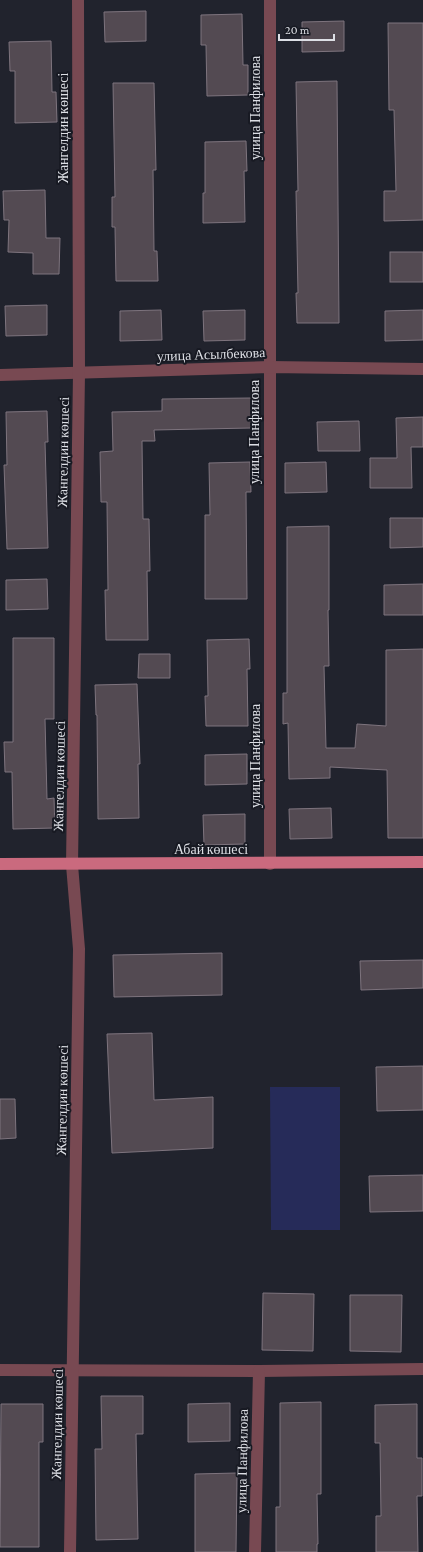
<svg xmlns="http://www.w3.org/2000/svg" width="423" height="1552" font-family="'Crimson Pro',serif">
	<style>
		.green { fill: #262b59 }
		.building { fill: #534a52; stroke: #7e747e }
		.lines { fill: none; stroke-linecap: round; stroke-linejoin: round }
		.minor { stroke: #784952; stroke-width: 12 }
		.major { stroke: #ca6a7e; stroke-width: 12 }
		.labels { text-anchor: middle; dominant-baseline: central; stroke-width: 4; stroke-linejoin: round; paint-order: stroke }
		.street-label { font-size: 14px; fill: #dddfe5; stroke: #181a23 }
	</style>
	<rect width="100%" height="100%" fill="#21232d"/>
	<polygon class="green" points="270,1087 340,1087 340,1230 271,1230"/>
	<g class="building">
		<polygon points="146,11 146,41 105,42 104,12"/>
		<polygon points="242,14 243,65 248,65 248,95 207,96 206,45 201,45 201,15"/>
		<polygon points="344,21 344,51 302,52 302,22"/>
		<polygon points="388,23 423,23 423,220 384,221 384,191 396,191 394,110 389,110"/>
		<polygon points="51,41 52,92 56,92 57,122 15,123 15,71 10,71 9,42"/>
		<polygon points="337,81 339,323 297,323 296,293 298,293 296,191 298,191 296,82"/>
		<polygon points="113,83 154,83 156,170 153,170 154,251 157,251 158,281 116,281 115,227 112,227 112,197 115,197"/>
		<polygon points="246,141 247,171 244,171 245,222 203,223 203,193 205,193 205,142"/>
		<polygon points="45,190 46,238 60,238 59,274 33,274 33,253 8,252 9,220 4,220 3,191"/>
		<rect x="390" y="252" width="33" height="30"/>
		<polygon points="47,305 47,335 6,336 5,306"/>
		<polygon points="161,310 162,340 120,341 120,311"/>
		<polygon points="245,310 245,340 204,341 203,311"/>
		<polygon points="423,310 423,340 385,341 385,311"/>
		<polygon points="251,398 251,428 154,430 155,441 142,441 143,519 149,519 150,571 147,571 148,640 106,640 105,590 108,590 107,502 101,502 100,452 113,451 112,412 162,411 162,399"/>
		<polygon points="47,411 48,442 45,442 48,548 7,549 4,465 7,465 6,412"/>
		<polygon points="423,417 423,447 411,447 412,488 370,488 370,458 397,458 396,418"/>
		<polygon points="359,421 360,451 318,451 317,422"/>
		<polygon points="250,462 251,492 246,492 247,599 205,599 205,515 210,515 209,463"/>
		<polygon points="326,462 327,492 285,493 285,463"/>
		<polygon points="390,518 423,518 423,547 390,548"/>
		<polygon points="329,526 329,610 328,610 329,666 324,666 326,748 355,748 357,724 386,726 386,650 423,649 423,838 388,838 387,770 330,767 330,778 289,779 288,723 283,724 283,693 287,693 287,527"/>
		<polygon points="47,579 48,609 6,610 6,580"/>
		<polygon points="423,584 423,615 384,615 384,585"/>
		<polygon points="13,638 54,638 54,719 45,719 47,799 54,798 55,828 13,829 12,772 5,772 4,742 13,742"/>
		<polygon points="249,639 250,669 247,669 248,726 206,726 205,696 208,696 207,640"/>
		<polygon points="139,654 170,654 170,678 138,678"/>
		<polygon points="137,684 140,764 138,764 139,818 98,819 97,715 96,715 95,685"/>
		<polygon points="247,754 247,784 205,785 205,755"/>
		<polygon points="331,808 332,838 290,839 289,809"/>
		<polygon points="245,814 245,844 204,845 203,815"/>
		<polygon points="222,953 222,995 114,997 113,955"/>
		<polygon points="423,960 423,988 361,990 360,961"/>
		<polygon points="152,1033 154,1100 213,1097 213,1148 112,1153 107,1034"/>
		<polygon points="423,1066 423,1110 377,1111 376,1067"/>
		<polygon points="0,1099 15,1099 16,1138 0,1139"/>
		<polygon points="423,1175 423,1211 370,1212 369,1176"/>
		<polygon points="263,1293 314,1294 313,1351 262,1350"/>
		<polygon points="350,1295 402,1295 401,1352 350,1351"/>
		<polygon points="101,1396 143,1396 143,1434 136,1434 138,1539 96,1540 95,1449 102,1449"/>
		<polygon points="321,1402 321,1494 317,1494 318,1544 317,1544 317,1552 276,1552 276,1507 280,1507 280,1403"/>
		<polygon points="230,1403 230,1441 188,1442 188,1404"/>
		<polygon points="1,1404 43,1404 43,1442 39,1442 39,1547 0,1547"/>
		<polygon points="417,1404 417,1458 422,1458 422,1496 417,1496 418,1552 376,1552 376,1516 381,1516 380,1443 375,1443 375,1405"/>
		<polygon points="237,1473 236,1552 195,1552 195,1474"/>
	</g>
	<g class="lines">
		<g class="minor">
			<polyline points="270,0 270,864"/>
			<polyline points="0,375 269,367 423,369"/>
			<polyline points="0,1370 259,1371 423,1369"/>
			<polyline points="70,1552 79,949 72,865 79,373 78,0"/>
			<polyline points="255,1552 259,1371"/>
		</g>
		<polyline class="major" points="0,864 423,862"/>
	</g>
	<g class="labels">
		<g class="street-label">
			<text transform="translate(255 108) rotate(-90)">улица Панфилова</text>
			<text transform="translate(63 128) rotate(-90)">Жангелдин көшесі</text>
			<text transform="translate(211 354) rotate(-2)">улица Асылбекова</text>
			<text transform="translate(254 432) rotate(-90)">улица Панфилова</text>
			<text transform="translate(63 452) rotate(-89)">Жангелдин көшесі</text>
			<text transform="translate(255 756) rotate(-90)">улица Панфилова</text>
			<text transform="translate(59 776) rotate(-89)">Жангелдин көшесі</text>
			<text x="211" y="849">Абай көшесі</text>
			<text transform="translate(62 1100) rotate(-89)">Жангелдин көшесі</text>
			<text transform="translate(57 1424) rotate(-89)">Жангелдин көшесі</text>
			<text transform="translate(242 1461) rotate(-89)">улица Панфилова</text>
		</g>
	</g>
	<path d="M279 34v6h55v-6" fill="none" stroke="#dddfe5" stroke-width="2"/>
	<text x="285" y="34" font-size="12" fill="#dddfe5" stroke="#181a23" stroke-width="3" paint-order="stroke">20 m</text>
</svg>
